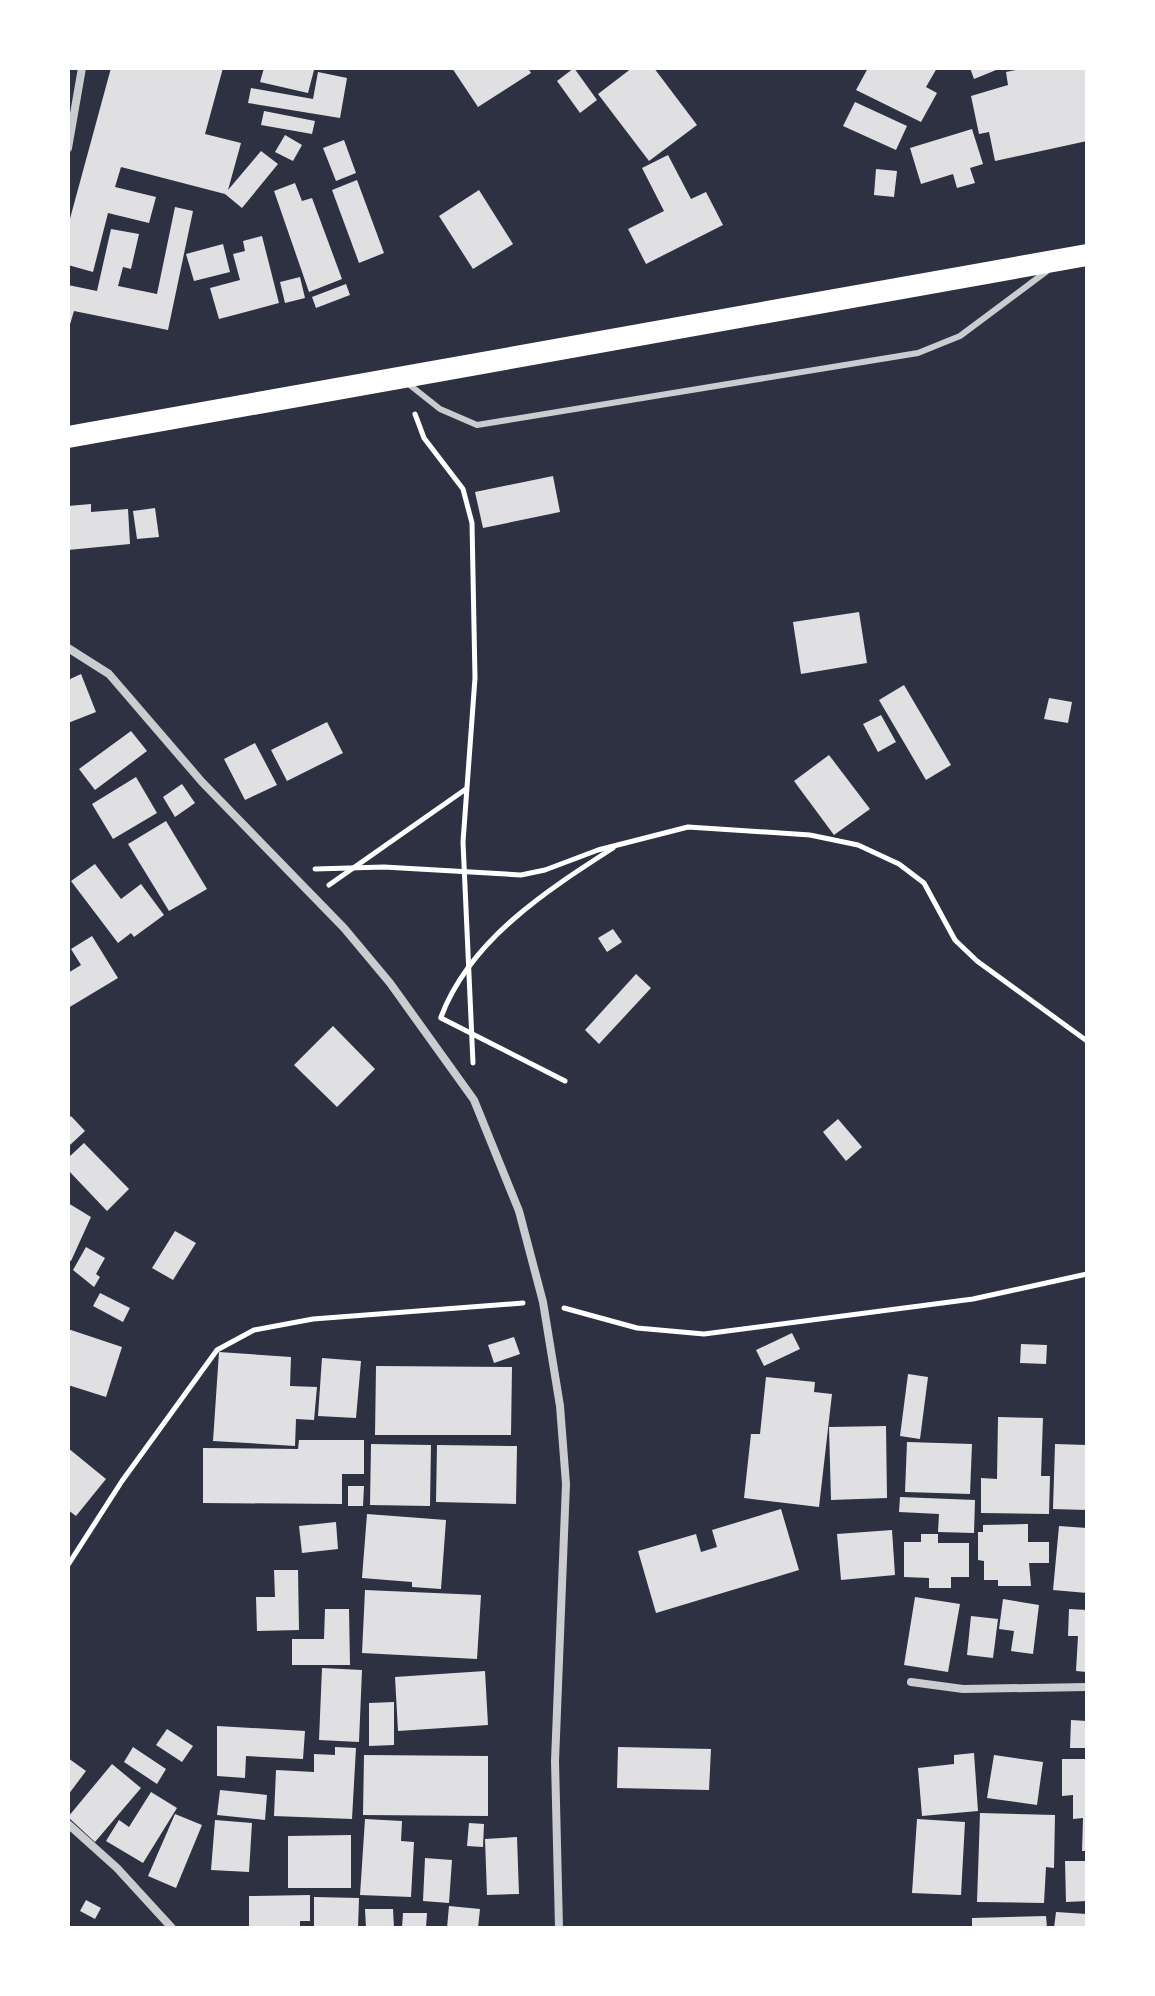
<svg xmlns="http://www.w3.org/2000/svg" width="1155" height="1996" font-family="Karla,sans-serif">
	<style>
		.building { fill: #e0e0e3 }
		.lines { fill: none; stroke-linecap: round; stroke-linejoin: round }
		.path { stroke: #fff; stroke-width: 5 }
		.service { stroke: #caccd0; stroke-width: 6 }
		.minor { stroke: #caccd0; stroke-width: 8 }
		.trunk { stroke: #fff; stroke-width: 22 }
	</style>
	<rect width="100%" height="100%" fill="#2d3142"/>
	<g class="building">
		<polygon points="111,68 223,68 205,134 241,143 228,190 261,151 278,164 242,208 225,194 121,167 115,187 156,197 149,223 108,213 93,272 68,265 68,226"/>
		<polygon points="264,68 314,70 308,93 260,82"/>
		<polygon points="452,68 528,68 531,73 478,107"/>
		<polygon points="574,68 597,100 580,113 557,81"/>
		<polygon points="632,68 654,68 697,125 649,161 598,94"/>
		<polygon points="868,68 937,68 926,87 937,93 921,122 856,90"/>
		<polygon points="970,68 1001,68 974,79"/>
		<polygon points="1026,68 1087,69 1087,141 995,161 989,132 979,134 971,96 1008,85 1006,72"/>
		<polygon points="318,72 347,78 340,118 248,103 251,88 313,99"/>
		<polygon points="855,102 907,126 896,150 843,126"/>
		<polygon points="264,111 315,121 312,134 261,125"/>
		<polygon points="972,129 983,164 970,168 975,183 957,188 953,174 921,184 910,148"/>
		<polygon points="285,135 302,145 293,161 275,152"/>
		<polygon points="344,140 356,173 336,181 323,148"/>
		<polygon points="668,155 691,199 706,192 723,225 646,264 628,229 664,211 642,168"/>
		<polygon points="876,169 897,171 894,197 874,195"/>
		<polygon points="357,180 384,253 359,263 332,190"/>
		<polygon points="295,183 302,201 312,198 342,279 309,292 274,191"/>
		<polygon points="479,190 513,244 473,269 439,216"/>
		<polygon points="175,207 193,211 168,330 74,311 68,331 68,285 97,291 111,229 139,234 131,269 123,267 118,286 157,294"/>
		<polygon points="262,236 279,303 219,319 210,288 240,280 233,254 245,251 243,241"/>
		<polygon points="223,244 230,272 194,281 186,254"/>
		<polygon points="300,277 305,298 285,303 280,282"/>
		<polygon points="346,284 350,295 316,308 312,297"/>
		<polygon points="553,476 560,512 483,528 475,492"/>
		<polygon points="91,504 91,512 128,509 130,544 68,550 68,506"/>
		<polygon points="155,508 159,537 137,539 133,511"/>
		<polygon points="859,612 867,663 801,674 793,622"/>
		<polygon points="81,674 96,712 68,723 68,680"/>
		<polygon points="904,685 951,765 926,780 879,700"/>
		<polygon points="1049,698 1072,702 1068,723 1044,719"/>
		<polygon points="881,715 896,742 878,752 863,724"/>
		<polygon points="327,722 343,753 287,781 271,750"/>
		<polygon points="131,731 147,751 95,790 79,769"/>
		<polygon points="255,743 277,785 245,800 224,759"/>
		<polygon points="829,755 870,809 834,835 794,781"/>
		<polygon points="136,777 157,813 113,839 92,804"/>
		<polygon points="182,784 195,803 175,817 163,797"/>
		<polygon points="166,821 207,889 169,911 128,844"/>
		<polygon points="95,864 121,899 141,884 164,915 134,937 131,933 118,943 71,881"/>
		<polygon points="613,929 622,942 607,952 598,938"/>
		<polygon points="92,936 118,978 68,1008 68,973 81,965 71,949"/>
		<polygon points="636,974 651,988 599,1044 585,1030"/>
		<polygon points="333,1026 375,1069 337,1107 294,1065"/>
		<polygon points="71,1116 85,1131 70,1145 68,1119"/>
		<polygon points="838,1119 862,1147 846,1161 823,1132"/>
		<polygon points="84,1143 129,1189 107,1211 68,1170 68,1158"/>
		<polygon points="68,1203 91,1217 71,1261 68,1260"/>
		<polygon points="175,1231 196,1243 173,1280 152,1268"/>
		<polygon points="86,1247 105,1258 96,1274 100,1277 94,1287 73,1270"/>
		<polygon points="100,1293 130,1308 123,1322 93,1306"/>
		<polygon points="68,1329 122,1347 106,1397 68,1385"/>
		<polygon points="792,1333 800,1349 764,1366 756,1350"/>
		<polygon points="514,1337 520,1354 494,1363 488,1345"/>
		<polygon points="1021,1344 1047,1345 1046,1364 1020,1363"/>
		<polygon points="219,1352 291,1357 290,1386 317,1387 314,1420 296,1419 295,1446 213,1441"/>
		<polygon points="322,1358 361,1361 356,1418 318,1416"/>
		<polygon points="376,1366 512,1367 511,1435 375,1435"/>
		<polygon points="908,1374 928,1377 920,1439 900,1436"/>
		<polygon points="766,1377 815,1382 814,1392 832,1394 819,1507 744,1498 751,1434 760,1434"/>
		<polygon points="998,1417 1043,1418 1041,1476 1050,1476 1049,1514 981,1513 981,1478 997,1479"/>
		<polygon points="886,1426 887,1498 831,1500 829,1427"/>
		<polygon points="299,1440 364,1440 364,1474 342,1474 342,1504 203,1503 203,1448 298,1449"/>
		<polygon points="907,1442 972,1444 970,1494 905,1492"/>
		<polygon points="371,1444 431,1445 430,1506 370,1505"/>
		<polygon points="1055,1444 1087,1445 1087,1510 1053,1509"/>
		<polygon points="437,1445 517,1446 516,1504 436,1502"/>
		<polygon points="68,1448 106,1479 76,1516 68,1510"/>
		<polygon points="348,1486 364,1486 363,1506 348,1506"/>
		<polygon points="900,1497 975,1500 974,1533 938,1532 939,1514 899,1512"/>
		<polygon points="781,1509 799,1570 656,1613 638,1551 696,1534 701,1552 717,1547 712,1530"/>
		<polygon points="367,1514 446,1520 441,1589 412,1587 412,1582 362,1578"/>
		<polygon points="336,1522 338,1549 302,1553 299,1526"/>
		<polygon points="1028,1524 1028,1542 1049,1542 1049,1563 1029,1563 1031,1586 998,1586 998,1580 984,1580 984,1561 978,1560 978,1532 983,1532 983,1525"/>
		<polygon points="1059,1526 1087,1528 1087,1593 1053,1590"/>
		<polygon points="892,1530 895,1575 841,1580 837,1534"/>
		<polygon points="921,1534 938,1534 938,1543 969,1543 969,1577 951,1577 951,1588 929,1588 929,1578 904,1577 904,1542 921,1542"/>
		<polygon points="274,1570 298,1570 299,1630 257,1631 256,1597 275,1597"/>
		<polygon points="365,1590 481,1595 477,1659 362,1653"/>
		<polygon points="915,1597 960,1604 948,1672 904,1665"/>
		<polygon points="1003,1599 1039,1605 1033,1654 1011,1651 1014,1631 999,1629"/>
		<polygon points="325,1609 349,1609 350,1665 292,1665 292,1639 324,1639"/>
		<polygon points="1069,1609 1087,1610 1087,1672 1076,1671 1078,1636 1068,1636"/>
		<polygon points="971,1616 998,1619 993,1658 967,1655"/>
		<polygon points="322,1668 362,1670 359,1742 319,1740"/>
		<polygon points="485,1671 488,1725 398,1731 395,1677"/>
		<polygon points="394,1702 394,1745 369,1746 369,1703"/>
		<polygon points="1071,1720 1087,1721 1087,1748 1070,1748"/>
		<polygon points="217,1726 305,1731 303,1759 246,1756 245,1778 217,1776"/>
		<polygon points="167,1729 193,1746 182,1762 156,1745"/>
		<polygon points="133,1747 166,1769 157,1784 124,1762"/>
		<polygon points="335,1747 356,1748 352,1819 274,1816 276,1770 314,1772 314,1754 335,1755"/>
		<polygon points="618,1747 711,1749 709,1790 617,1788"/>
		<polygon points="974,1753 978,1811 922,1816 918,1768 954,1764 954,1755"/>
		<polygon points="364,1755 488,1756 488,1816 363,1815"/>
		<polygon points="994,1755 1043,1762 1037,1805 987,1798"/>
		<polygon points="68,1758 86,1771 68,1795"/>
		<polygon points="1062,1759 1087,1759 1087,1851 1082,1851 1083,1818 1073,1819 1073,1795 1062,1796"/>
		<polygon points="112,1764 141,1788 95,1842 68,1817"/>
		<polygon points="220,1790 267,1795 265,1820 217,1815"/>
		<polygon points="151,1792 177,1808 143,1863 106,1841 119,1820 129,1827"/>
		<polygon points="980,1813 1055,1815 1054,1868 1046,1867 1044,1903 977,1902"/>
		<polygon points="175,1814 202,1825 176,1888 148,1876"/>
		<polygon points="365,1819 402,1821 401,1841 414,1842 411,1897 360,1895"/>
		<polygon points="917,1819 965,1822 961,1895 912,1893"/>
		<polygon points="215,1820 252,1823 249,1872 211,1870"/>
		<polygon points="469,1823 484,1824 483,1847 467,1846"/>
		<polygon points="351,1835 351,1888 288,1888 288,1836"/>
		<polygon points="517,1837 519,1894 487,1895 485,1839"/>
		<polygon points="425,1858 452,1860 449,1903 423,1901"/>
		<polygon points="1065,1861 1087,1861 1087,1901 1066,1902"/>
		<polygon points="310,1895 310,1921 300,1921 300,1928 249,1928 249,1896"/>
		<polygon points="314,1897 359,1898 358,1928 314,1928"/>
		<polygon points="86,1900 101,1908 95,1919 80,1911"/>
		<polygon points="449,1906 480,1909 478,1928 447,1928"/>
		<polygon points="365,1909 393,1909 394,1928 366,1928"/>
		<polygon points="1056,1912 1087,1914 1087,1928 1054,1928"/>
		<polygon points="403,1913 427,1913 426,1928 402,1928"/>
		<polygon points="1046,1916 1047,1928 972,1928 972,1918"/>
	</g>
	<g class="lines">
		<g class="path">
			<polyline points="415,414 424,438 463,489 472,523 475,678 463,842 473,1063"/>
			<polyline points="315,869 384,867 521,875 545,870 598,850 688,827 810,835 858,845 899,864 924,883 955,940 977,961 1087,1041"/>
			<polyline points="329,885 466,789"/>
			<path d="M441,1017c29,-77 105,-126 172,-169"/>
			<polyline points="441,1018 565,1081"/>
			<polyline points="564,1308 637,1328 704,1334 973,1299 1087,1274"/>
			<polyline points="68,1565 122,1481 217,1350 254,1330 313,1319 523,1303"/>
		</g>
		<polyline class="service" points="406,382 440,409 477,425 918,353 960,336 1047,271"/>
		<g class="minor">
			<polyline points="68,148 82,68"/>
			<polyline points="68,648 109,674 202,782 344,928 390,983 474,1100 519,1211 543,1302 560,1406 566,1484 555,1761 559,1928"/>
			<polyline points="911,1682 963,1689 1087,1687"/>
			<polyline points="68,1824 117,1868 172,1928"/>
		</g>
		<polyline class="trunk" points="68,437 1087,255"/>
	</g>
	<rect width="1155" height="1996" fill="none" stroke="#ffffff" stroke-width="140"/>
</svg>
